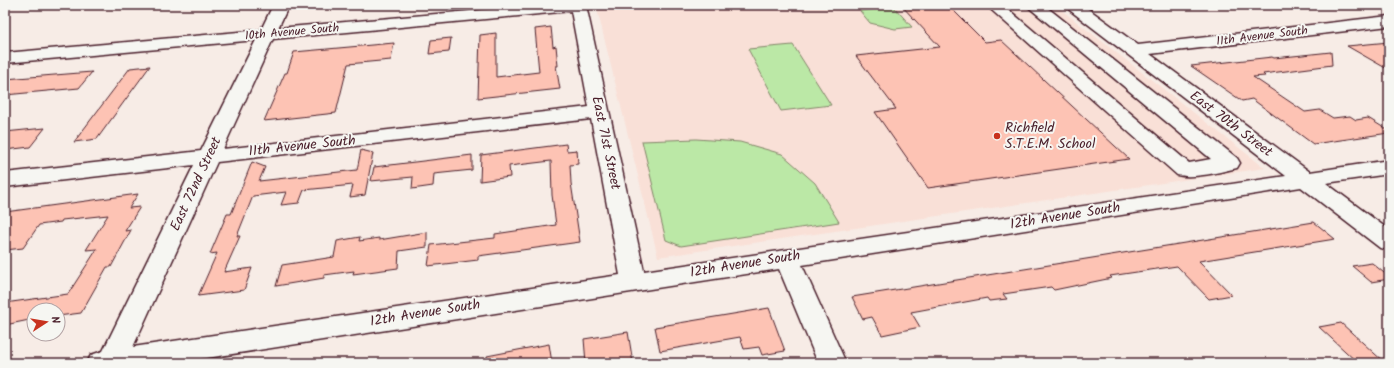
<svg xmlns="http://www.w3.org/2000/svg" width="1394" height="368" font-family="Kalam,sans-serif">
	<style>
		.built { fill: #f9e0d7 }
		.green { fill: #bbe8a6; stroke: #828468 }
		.building { fill: #fdc3b4; stroke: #4a1f2b }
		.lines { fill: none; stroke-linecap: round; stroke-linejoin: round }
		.minor-casing { stroke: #4a1f2b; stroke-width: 3 }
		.minor { fill: #f6f6f2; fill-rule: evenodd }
		.poi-dot { fill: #c8321e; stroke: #f6f6f2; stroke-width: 1.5 }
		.labels { text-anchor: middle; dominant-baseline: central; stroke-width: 4; stroke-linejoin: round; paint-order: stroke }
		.far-street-label { font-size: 12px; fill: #4a1f2b; stroke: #f6f6f2 }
		.street-label { font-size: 14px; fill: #4a1f2b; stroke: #f6f6f2 }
		.poi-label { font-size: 14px; fill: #4a1f2b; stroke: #f6f6f2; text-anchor: start }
	</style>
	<rect width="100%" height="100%" fill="#f7ece6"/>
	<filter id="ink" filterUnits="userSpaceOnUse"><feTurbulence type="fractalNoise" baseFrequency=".025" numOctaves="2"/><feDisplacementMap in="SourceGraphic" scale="8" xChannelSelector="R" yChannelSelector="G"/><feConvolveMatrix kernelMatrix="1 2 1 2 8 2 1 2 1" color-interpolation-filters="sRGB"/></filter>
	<g filter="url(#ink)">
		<polygon class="built" points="596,5 1055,5 1265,168 658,257"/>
		<g class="green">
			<polygon points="894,7 912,27 895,29 870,23 860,11"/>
			<polygon points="793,45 831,105 781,111 748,49"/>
			<polygon points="696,139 740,142 782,154 815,183 839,222 681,246 666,240 642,141"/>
		</g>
		<g class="building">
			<polygon points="901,5 948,5 985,42 1001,40 1129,159 928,188 875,112 896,109 856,56 940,47"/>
			<polygon points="551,27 553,47 556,46 558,66 556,66 560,89 478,98 480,35 496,33 496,77 539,72 535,29"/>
			<polygon points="451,38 449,52 429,54 431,40"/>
			<polygon points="1389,42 1389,70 1347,46"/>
			<polygon points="394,43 391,60 348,64 336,113 264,121 285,73 287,73 294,52"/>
			<polygon points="1331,52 1332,65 1263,74 1265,76 1253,77 1305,112 1320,110 1333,118 1350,116 1356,120 1368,118 1389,131 1389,133 1313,144 1252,99 1242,101 1191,66 1272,57 1274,58"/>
			<polygon points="150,66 97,139 74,142 130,68"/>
			<polygon points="92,72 79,88 5,95 5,79"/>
			<polygon points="45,128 30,147 5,150 5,132"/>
			<polygon points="566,144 567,151 577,150 578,164 570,165 571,183 580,242 478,256 478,260 428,266 431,245 495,238 495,234 556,225 552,195 551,161 509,166 510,177 480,181 481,155"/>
			<polygon points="361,150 373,153 365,195 350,197 353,185 304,190 299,203 281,205 286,192 253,196 237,236 240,236 224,272 252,268 244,290 198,296 217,253 210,254 227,214 231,214 252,162 265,167 259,181 357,170"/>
			<polygon points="472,155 472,170 434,174 433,186 412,189 413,177 371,181 374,167"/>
			<polygon points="138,194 129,208 140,207 125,231 131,230 111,267 107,267 81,313 58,316 58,310 34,310 34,319 5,325 5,303 68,294 97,249 86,250 108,215 62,220 61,222 39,225 23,248 5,250 5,212"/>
			<polygon points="1314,222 1335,239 1199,261 1232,295 1209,299 1177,266 1110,276 1112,278 1054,290 1051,287 1003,294 1007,299 989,301 987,298 911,312 920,327 882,335 872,317 863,319 852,297"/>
			<polygon points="427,232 427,247 399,251 398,268 353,274 354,271 324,275 324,278 276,286 282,265 334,257 337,241 360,237 359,241 379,238 379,240"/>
			<polygon points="1372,263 1389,277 1389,279 1371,282 1352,266"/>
			<polygon points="769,308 785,351 762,355 759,347 744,349 740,337 660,351 655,327"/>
			<polygon points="1341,323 1385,363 1358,363 1319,327"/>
			<polygon points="628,332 633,363 586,363 584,339"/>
			<polygon points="549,344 552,363 487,363 487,356"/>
		</g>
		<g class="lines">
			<g class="minor-casing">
				<g id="minor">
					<path d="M273,5h16l-11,23 259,-23h49l58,266 642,-95 -219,-168 -2,-3h18l55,40 251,-29v10l-239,28 160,118 79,-12v14l-63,9 63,47v20l-9,-2 -79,-61 -499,78 44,98h-28l-39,-94 -604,94h-88l4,-8 12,-4 91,-186 -189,22v-14l196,-22 55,-111 -251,23v-10l256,-23zM571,11l18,96 -366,42 50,-110zM591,119l29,156 -487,72 84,-185z"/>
					<path d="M986,5h17l186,158 22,-4 -185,-154h18l193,153 3,5 -3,5c-16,4 -44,11 -60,7z"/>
				</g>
			</g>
			<use href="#minor" class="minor"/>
		</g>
	</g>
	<circle class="poi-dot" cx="997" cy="136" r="4"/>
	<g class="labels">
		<g class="far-street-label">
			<text transform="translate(292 32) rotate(-5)">10th Avenue South</text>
			<text transform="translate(1262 36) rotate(-7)">11th Avenue South</text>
		</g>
		<g class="street-label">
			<text transform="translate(1231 124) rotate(37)">East 70th Street</text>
			<text transform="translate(606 143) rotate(78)">East 71st Street</text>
			<text transform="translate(302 146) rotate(-6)">11th Avenue South</text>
			<text transform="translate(196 184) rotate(-65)">East 72nd Street</text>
			<text transform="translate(1065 216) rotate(-9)">12th Avenue South</text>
			<text transform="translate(745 264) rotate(-9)">12th Avenue South</text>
			<text transform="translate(425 313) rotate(-9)">12th Avenue South</text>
		</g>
		<g class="poi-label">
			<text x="1005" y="128">Richfield<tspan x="1005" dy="16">S.T.E.M. School</tspan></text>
		</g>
	</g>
	<rect width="1394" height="368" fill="none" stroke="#f6f6f2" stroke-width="20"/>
	<rect x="10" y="10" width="1374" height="348" fill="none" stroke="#4a1f2b" stroke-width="1.5" filter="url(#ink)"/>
	<g transform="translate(46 322) rotate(78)"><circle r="19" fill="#f6f6f2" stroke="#b1a0a2"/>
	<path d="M0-3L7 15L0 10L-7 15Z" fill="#c8321e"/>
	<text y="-6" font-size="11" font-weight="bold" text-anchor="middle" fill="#4a1f2b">N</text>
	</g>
</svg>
